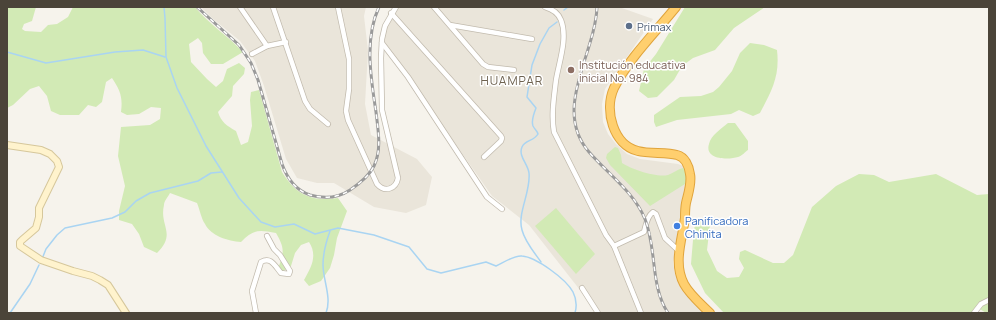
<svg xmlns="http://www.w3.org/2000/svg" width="996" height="320" font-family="Manrope,sans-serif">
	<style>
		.residential { fill: #eae5da }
		.green { fill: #d2eab5 }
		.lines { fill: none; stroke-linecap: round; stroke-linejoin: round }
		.stream { stroke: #a9d4f2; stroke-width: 1.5 }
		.street-casing { stroke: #c2bbae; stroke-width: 6 }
		.secondary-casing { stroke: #d6c79b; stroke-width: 8 }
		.highway-casing { stroke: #e0a43c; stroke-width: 10 }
		.street { stroke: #fff; stroke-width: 4.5 }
		.secondary { stroke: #fff3cd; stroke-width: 6 }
		.highway { stroke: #ffcf6e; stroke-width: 8 }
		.rail-casing { stroke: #9a9a9a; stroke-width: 3 }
		.rail { stroke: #fff; stroke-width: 1.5; stroke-dasharray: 4.5; stroke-linecap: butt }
		.service-dot { fill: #5c6f8a; stroke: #fff; stroke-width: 1.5 }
		.education-dot { fill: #8d6e63; stroke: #fff; stroke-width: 1.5 }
		.shop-dot { fill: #3f7fe0; stroke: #fff; stroke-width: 1.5 }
		.labels { text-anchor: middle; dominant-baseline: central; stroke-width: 3; stroke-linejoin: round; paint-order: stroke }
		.service-label { font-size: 11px; fill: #4e5e75; stroke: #fff; text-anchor: start }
		.education-label { font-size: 11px; fill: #785e54; stroke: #fff; text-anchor: start }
		.shop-label { font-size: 11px; fill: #366cbe; stroke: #fff; text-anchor: start }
		.neighbourhood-label { font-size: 12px; letter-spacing: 1px; fill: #6e6250; stroke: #fff }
	</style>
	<rect width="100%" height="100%" fill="#f6f3ec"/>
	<g class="residential">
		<polygon points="201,7 366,7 364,16 368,51 365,104 371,135 417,159 432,177 426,205 406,213 374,207 334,183 317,183 297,178 286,159 264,86 255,61 240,41 212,18"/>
		<polygon points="398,7 619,7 653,19 605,89 602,104 603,122 608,134 616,144 627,154 640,159 678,164 688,168 693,174 695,183 678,240 673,262 675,274 682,289 705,313 598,313 529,225 492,196 383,41 387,27"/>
	</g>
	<g class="green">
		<path d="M7,7h29l-4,14 -8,3 -2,5 3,2 16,1 7,-7 9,-1 11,-7 5,-10h122c14,17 33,29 48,45l-20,12h-12l-8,-11 -1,-10 -4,-5 -9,6 2,18 16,17 9,8 7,-6 4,-12 12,-6 6,5 -1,6 -11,12 -1,10 -14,16c3,10 9,14 18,19l5,14 7,-3 4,-16 -2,-26 1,-8 8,-2 23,82c14,23 30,30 56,26l9,13 -10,27 -3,17 -4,13 -9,13 -12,5 -5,-6c7,-13 14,-24 5,-38l-8,3 -6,8 -4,13 -9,6 -4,-4c7,-16 6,-21 -2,-35 -17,-3 -23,-4 -35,9 -13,-1 -30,-6 -36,-18 -4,-6 -5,-14 -8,-21l-27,-10c-2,4 -6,8 -6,12 -5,21 13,28 -7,48l-13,-6 -5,-13 -7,-10 -13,-4v-9l6,-25 -7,-30 3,-29 29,-2 10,-6 1,-11 -10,-1 -12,7 -12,1 -6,-3c2,-15 -1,-22 -9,-34l-6,4 -4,20 -6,5 -8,-2 -9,10h-19l-9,-4 -4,-15 -8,-10 -9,3 -17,16 -6,3z"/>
		<polygon points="685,7 765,7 734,28 715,50 693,58 682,66 674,80 657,97 648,98 639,91 644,69 656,54"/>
		<path d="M750,43l14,2 13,5c3,26 -5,40 -17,63l-7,3 -14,-6 -8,4 -54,6 -21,7 -2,-5v-7l26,-18 21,-1 12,-4 6,-5 13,-16 8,-18z"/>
		<path d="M728,123h7l13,18v9c-3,2 -6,6 -10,7 -9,3 -34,3 -29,-13 2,-9 12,-15 19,-21z"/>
		<path d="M615,147l3,1 3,7 1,8c9,6 35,15 46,12 5,-2 10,-6 15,-7l5,2 1,4 -4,10 -35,22 -40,-41 -4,-7 1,-4z"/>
		<polygon points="859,174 874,175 889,182 936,174 977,195 989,194 989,313 986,313 980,309 977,313 724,313 705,293 691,264 694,228 701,219 708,219 710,225 707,250 717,271 727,278 739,277 744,268 739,259 740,252 745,250 773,263 784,263 793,255 812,207 836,186"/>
		<polygon points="556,208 595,254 576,274 535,226"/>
	</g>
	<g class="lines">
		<g class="stream">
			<path d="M164,7l1,11 1,39 11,31 29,58 33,52 22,24 14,5 19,-3 21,10 23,-6 36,7 35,12 18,22 14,4 45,-11 10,4c7,-3 18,-11 26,-10 14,1 44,23 51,36 3,6 4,14 2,21"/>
			<polyline points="564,10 568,7"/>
			<polyline points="7,52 46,63 115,52 143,50 165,57"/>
			<polyline points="42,259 46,249 57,235 65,228 112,218 125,212 136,201 150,193 198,181 211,173 222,172"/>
			<path d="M541,262c-7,-10 -16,-20 -19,-32 -5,-17 9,-38 7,-57 -1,-9 -11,-17 -7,-26 3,-7 12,-6 16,-13 -1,-4 -3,-4 -5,-8 -2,-5 1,-13 3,-18l-9,-11 5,-32 8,-21 9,-16 8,-6"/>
			<polyline points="10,313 30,284 39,265"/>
			<path d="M326,313c6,-15 -3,-33 -3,-48 0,-12 3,-23 7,-34"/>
		</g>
		<g class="street-casing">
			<g id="street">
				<polyline points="240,7 267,46"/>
				<polyline points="273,7 305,101 310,109 328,124"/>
				<path d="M338,7l11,52v30l-3,22 2,9 29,64c8,9 19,5 21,-6l-16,-68 -1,-52 1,-19 3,-13 11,-19"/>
				<polyline points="434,7 483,64 488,67 514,70"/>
				<path d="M545,7c7,2 13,5 16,13 7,18 -2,42 -5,60 -2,17 -5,35 -2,52l52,103 8,11 27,67"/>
				<polyline points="391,13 501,136 502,138 501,141 484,157"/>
				<polyline points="450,25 532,39"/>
				<polyline points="382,43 408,77 487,197 502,209"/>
				<polyline points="252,54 267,46 286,42"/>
				<path d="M614,246l30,-14c2,-7 3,-16 9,-20l3,2 9,24 14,13"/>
				<polyline points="582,288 598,313"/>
				<path d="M256,313l-4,-22 9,-29c10,-6 14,4 20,11l8,1 1,-3 -10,-16 -6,-6 -7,-13"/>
				<polyline points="974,313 981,304 989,300"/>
			</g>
		</g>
		<g class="secondary-casing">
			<polyline id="secondary" points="7,145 41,150 50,154 57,161 59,167 39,208 39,217 36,228 22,240 20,242 20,246 41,260 73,271 92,276 100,280 108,285 126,313"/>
		</g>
		<g class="highway-casing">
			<path id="highway" d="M676,7c-21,26 -47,51 -62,81 -10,22 -1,57 24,63 11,3 29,1 39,4 8,2 12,11 13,19 2,9 -2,20 -4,29 -1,5 -1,10 -1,15 -3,22 -12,45 -1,66 6,11 17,20 26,29"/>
		</g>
		<use href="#street" class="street"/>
		<use href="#secondary" class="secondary"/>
		<use href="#highway" class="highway"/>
		<g class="rail-casing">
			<g id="rail">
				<path d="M197,7l42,38 12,18 7,17 24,84c5,14 13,26 28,31 14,4 28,3 40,-5 9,-6 19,-14 24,-24 8,-17 4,-36 2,-54 -5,-33 -12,-73 3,-105"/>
				<path d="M597,7c-2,48 -45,102 -8,145 19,22 45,40 56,67 12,30 5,67 23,94"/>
			</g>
		</g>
		<use href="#rail" class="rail"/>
	</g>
	<circle class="service-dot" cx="629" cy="26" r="4"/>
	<circle class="education-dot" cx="571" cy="70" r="4"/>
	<circle class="shop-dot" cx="677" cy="226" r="4"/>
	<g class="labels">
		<g class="service-label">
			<text x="637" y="26">Primax</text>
		</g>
		<g class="education-label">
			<text x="579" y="64">Institución educativa<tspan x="579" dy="13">inicial No. 984</tspan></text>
		</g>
		<g class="shop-label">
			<text x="685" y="220">Panificadora<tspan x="685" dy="13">Chinita</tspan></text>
		</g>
		<g class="neighbourhood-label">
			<text x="512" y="80">HUAMPAR</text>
		</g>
	</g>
	<rect width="996" height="320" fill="none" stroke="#4b4439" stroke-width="16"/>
</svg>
